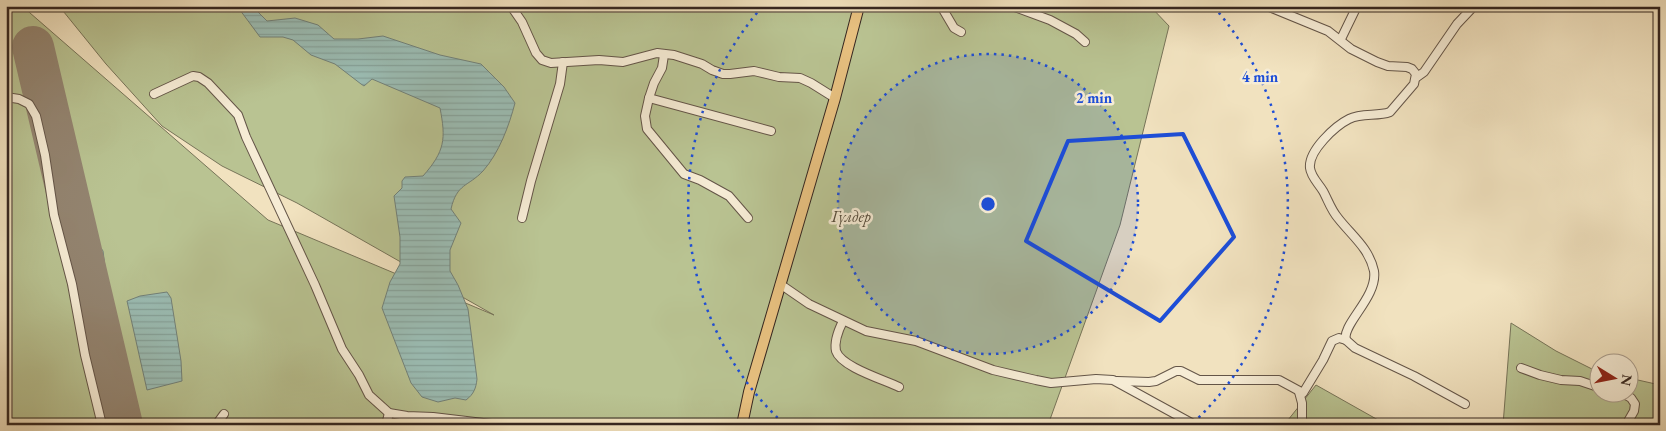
<svg xmlns="http://www.w3.org/2000/svg" width="1666" height="431" font-family="'EB Garamond',serif">
	<style>
		.green { fill: #b9c392; stroke: #777459 }
		.water { fill: url(#water-rules); stroke: #728179 }
		.lines { fill: none; stroke-linecap: round; stroke-linejoin: round }
		.runway { stroke: #938470; stroke-width: 42 }
		.minor-casing { stroke: #645548; stroke-width: 10 }
		.major-casing { stroke: #352620; stroke-width: 12 }
		.minor { stroke: #f6ecd5; stroke-width: 8 }
		.major { stroke: #e8c180; stroke-width: 10 }
		.marked { fill: none; stroke: #1d4ed8; stroke-width: 4; stroke-linejoin: round }
		.ring { fill: none; stroke: #1d4ed8; stroke-width: 2.5; stroke-dasharray: 2.5 5 }
		.labels { text-anchor: middle; dominant-baseline: central; stroke-width: 5; stroke-linejoin: round; paint-order: stroke }
		.park-label { font-size: 16px; font-style: italic; fill: #564d3c; stroke: #f6ecd5 }
		.centre { fill: #1d4ed8; stroke: #f6ecd5; stroke-width: 2.5 }
		.ring-label { font-size: 15px; text-anchor: middle; font-weight: bold; fill: #1d4ed8; stroke: #f6ecd5; stroke-width: 5; stroke-linejoin: round; paint-order: stroke }
	</style>
	<defs>
		<pattern id="water-rules" width="6" height="5" patternUnits="userSpaceOnUse" patternTransform="scale(1.25)"><rect width="6" height="5" fill="#9bbdb4"/><path d="M0 2.5h6" fill="none" stroke="#86a29a"/></pattern>
	</defs>
	<rect width="100%" height="100%" fill="#f1e2bf"/>
	<filter id="stains"><feTurbulence type="fractalNoise" baseFrequency=".004" numOctaves="4"/><feColorMatrix values="0 0 0 0 .2 0 0 0 0 .09 0 0 0 0 .02 0 0 0 .5 -.17"/></filter>
	<radialGradient id="worn" r=".72"><stop offset=".6" stop-color="#630" stop-opacity="0"/><stop offset="1" stop-color="#630" stop-opacity=".3"/></radialGradient>
	<g class="green">
		<polygon points="6,6 22,6 268,220 494,315 297,203 222,166 162,126 106,64 59,6 1150,6 1169,26 1120,225 1048,425 6,425"/>
		<polygon points="1511,323 1556,351 1598,372 1598,394 1628,394 1629,378 1660,385 1660,409 1652,425 1503,425"/>
		<polygon points="1316,385 1387,425 1284,425"/>
	</g>
	<g class="water">
		<path d="M237,6h15l15,15 28,-3 23,7 16,14h24l25,-3 57,19 41,9 23,23 11,16c-6,23 -16,50 -32,68 -15,16 -26,12 -32,38l10,14 -11,27v21l8,14 10,24 9,70c-1,9 -3,15 -11,21l-11,-2 -17,4 -16,-5 -11,-14 -29,-75 8,-26 10,-18v-27l-6,-41 8,-8v-7l3,-4 18,-1c22,-25 23,-37 17,-68l-68,-29 -8,7 -3,-2 -26,-20 -24,-9 -18,-15 -10,-3h-23z"/>
		<polygon points="101,248 103,251 106,274 104,276 98,276 95,249"/>
		<polygon points="167,292 171,298 181,361 182,381 147,390 127,301 140,296"/>
	</g>
	<g class="lines">
		<polyline class="runway" points="33,47 122,425"/>
		<g class="minor-casing">
			<g id="minor">
				<polyline points="511,6 522,22 536,53 542,60 551,63 599,60 623,62 657,53 674,55 702,64 712,70 723,74 730,74 754,71 779,77 800,78 811,83 835,98"/>
				<polyline points="941,6 954,28 961,32"/>
				<polyline points="1012,6 1050,20 1076,34 1085,42"/>
				<path d="M1267,6l61,25 23,18 26,13 11,4 19,1 5,2 4,5 -2,10 -24,28c-13,5 -28,0 -41,7 -14,7 -41,32 -39,49 1,9 9,16 13,23 5,9 8,19 15,27 14,18 31,30 36,53 4,26 -33,54 -28,69l9,8 59,28 51,28"/>
				<polyline points="1341,39 1357,6"/>
				<polyline points="664,55 662,68 654,83 649,98 645,116 647,129 684,174 700,180 729,196 748,218"/>
				<polyline points="1417,77 1424,72 1457,24 1474,6"/>
				<polyline points="154,94 193,76 199,77 208,83 238,115 246,137 315,285 342,349 359,375 369,395 389,413 407,416 433,417 500,425"/>
				<polyline points="6,97 19,99 29,104 36,116 45,155 54,215 72,284 85,355 102,425"/>
				<polyline points="649,98 771,131"/>
				<polyline points="522,218 531,181 560,84 563,62"/>
				<polyline points="780,284 809,304 866,331 916,341 993,370 1036,380 1051,383 1096,379 1113,380 1195,425"/>
				<path d="M843,321c-4,8 -9,21 -7,30 5,16 49,29 63,36"/>
				<polyline points="1521,368 1540,375 1561,380 1580,381 1598,387"/>
				<polyline points="1117,381 1149,382 1156,381 1176,371 1181,371 1199,380 1279,380 1303,393 1323,360 1332,341 1339,338 1346,340"/>
				<polyline points="1299,392 1302,403 1302,425"/>
				<polyline points="1624,394 1631,398 1635,404 1634,411 1626,425"/>
				<polyline points="216,425 224,414"/>
				<polyline points="386,425 389,413"/>
			</g>
		</g>
		<g class="major-casing">
			<polyline id="major" points="742,425 749,392 835,98 859,6"/>
		</g>
		<use href="#minor" class="minor"/>
		<use href="#major" class="major"/>
	</g>
	<path class="marked" d="M1183,134l51,103 -74,84 -134,-80 42,-100z"/>
	<circle cx="988" cy="204" r="150" fill="#1d4ed8" fill-opacity=".12"/>
	<g class="ring">
		<circle cx="988" cy="204" r="150"/>
		<path d="M783 423A300 300 0 0 1 762 7M1214 7A300 300 0 0 1 1193 423"/>
	</g>
	<g class="labels">
		<g class="park-label">
			<text x="851" y="216">Гүлдер</text>
		</g>
	</g>
	<circle cx="988" cy="204" r="8" class="centre"/>
	<g class="ring-label">
		<text x="1260" y="82">4 min</text>
		<text x="1094" y="103">2 min</text>
	</g>
	<rect width="1666" height="431" fill="none" stroke="#f1e2bf" stroke-width="25"/>
	<rect x="8" y="8" width="1651" height="416" fill="none" stroke="#352620" stroke-width="2.5"/>
	<rect x="12" y="12" width="1641" height="406" fill="none" stroke="#352620"/>
	<g transform="translate(1614 378) rotate(100)"><circle r="24" fill="#f6ecd5" stroke="#a99d8d"/>
	<path d="M0-4L9 19L0 12L-9 19Z" fill="#8f2418"/>
	<text y="-8" font-size="14" font-weight="bold" text-anchor="middle" fill="#352620">N</text>
	</g>
	<rect width="100%" height="100%" filter="url(#stains)"/>
	<rect width="100%" height="100%" fill="url(#worn)"/>
</svg>
